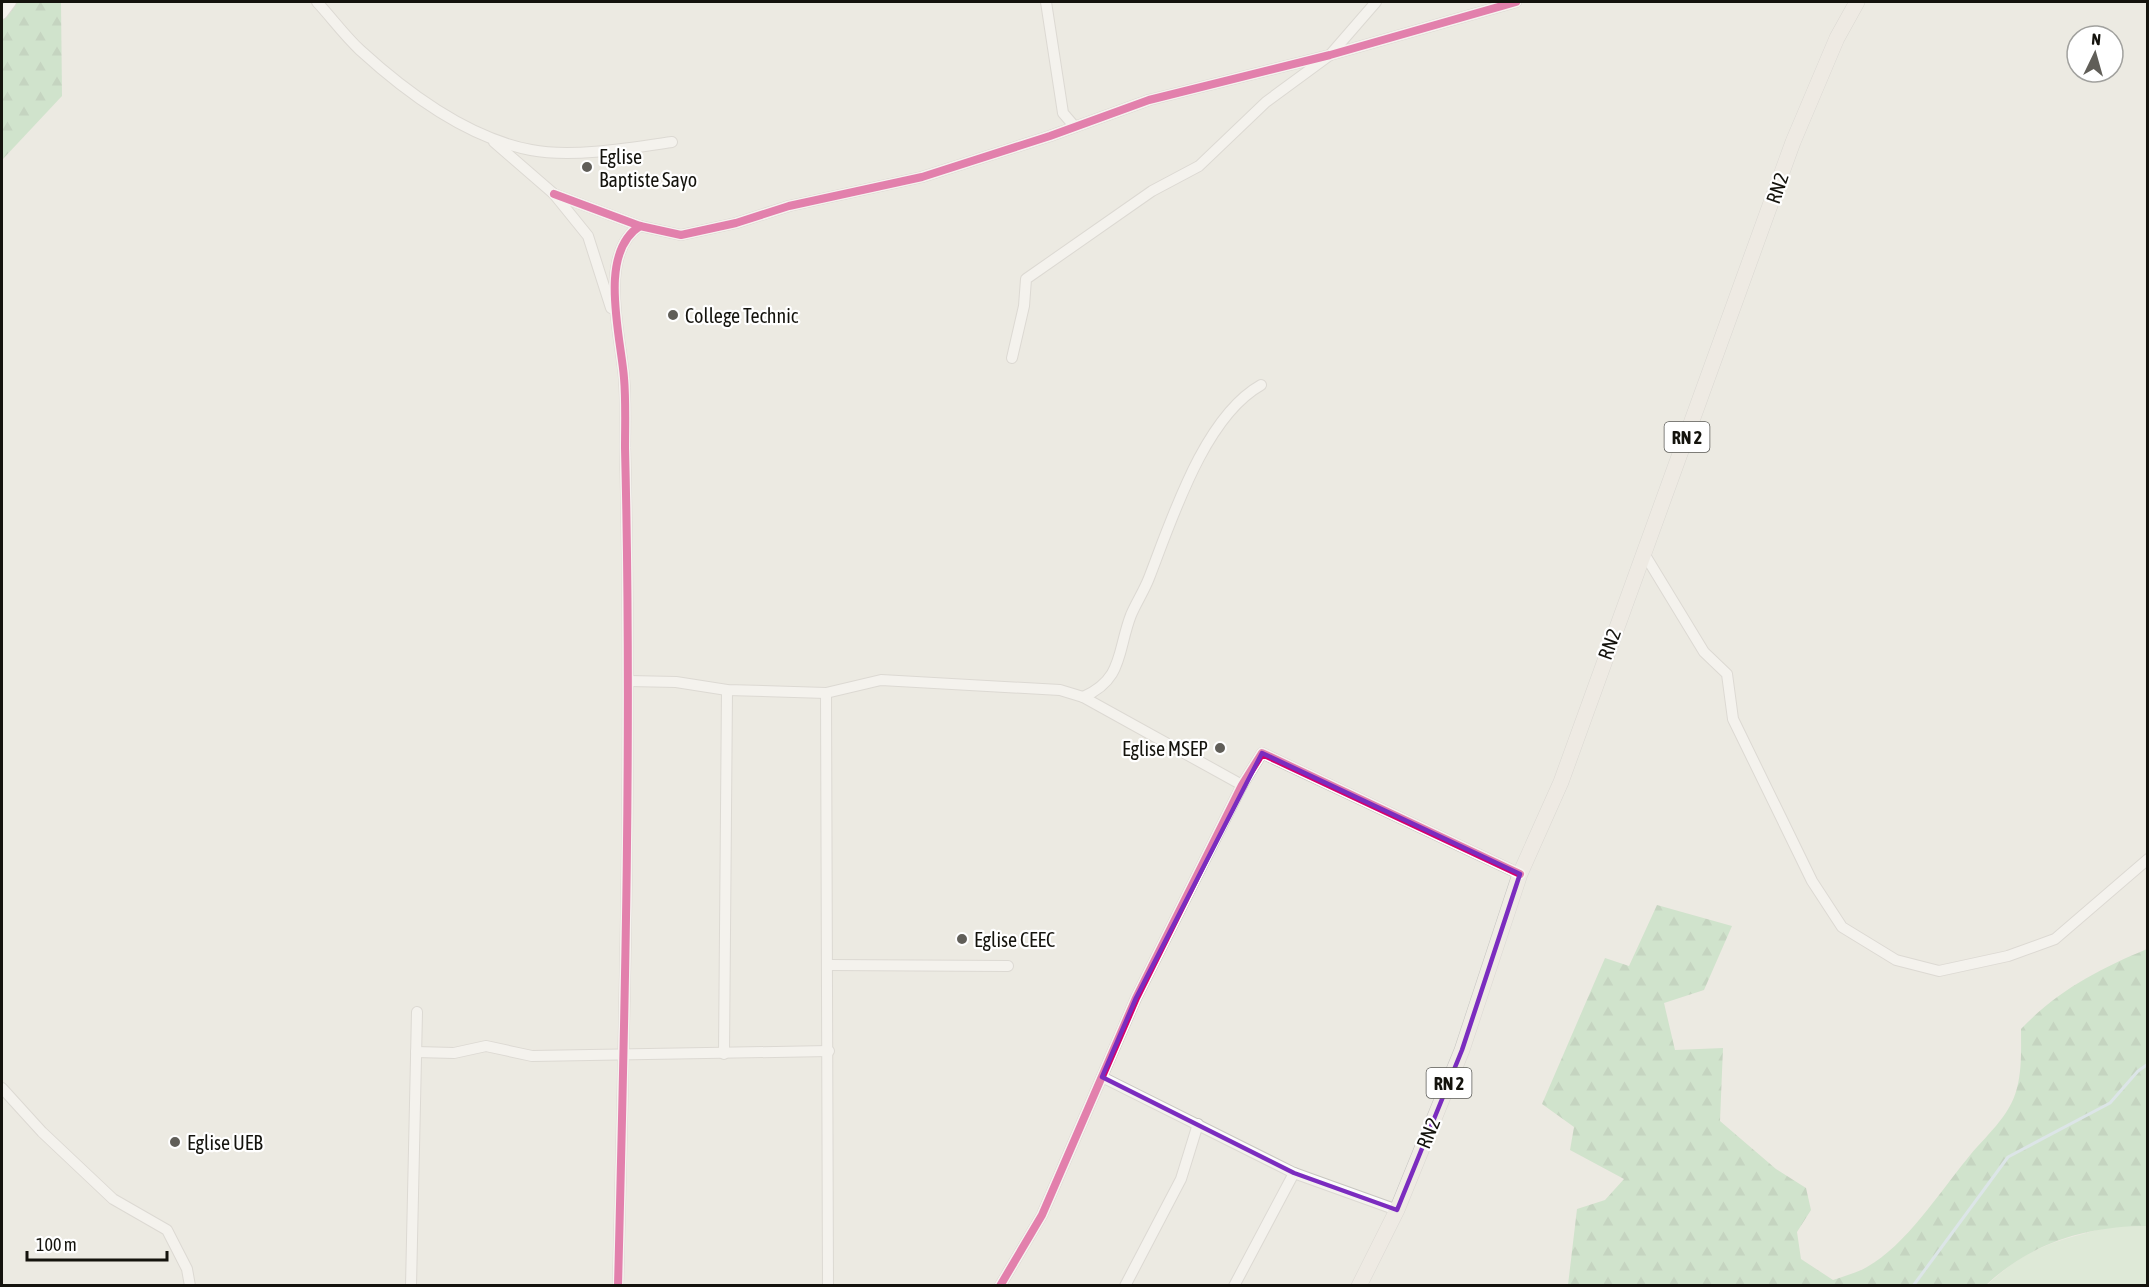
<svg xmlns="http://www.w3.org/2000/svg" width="2149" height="1287" font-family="'Asap Condensed',sans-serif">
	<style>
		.green { fill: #cde8cb }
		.forest { fill: url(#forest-firs) }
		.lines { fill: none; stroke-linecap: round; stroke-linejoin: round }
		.stream { stroke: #c7dfee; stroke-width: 3 }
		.minor-casing { stroke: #c8c6c0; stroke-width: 12 }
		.primary-casing { stroke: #c4c4c0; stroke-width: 16 }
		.minor { stroke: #fcfcfb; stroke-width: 10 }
		.primary { stroke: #f0ece5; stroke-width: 15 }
		.cycleway-casing { stroke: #fff; stroke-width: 11 }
		.cycleway { stroke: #d6006c; stroke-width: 8 }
		.marked { fill: none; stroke: #7b2cbf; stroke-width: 4.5; stroke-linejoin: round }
		.poi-dot { fill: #605e58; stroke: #fff; stroke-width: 2 }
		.labels { text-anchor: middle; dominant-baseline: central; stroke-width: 4.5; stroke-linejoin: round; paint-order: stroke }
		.shield { fill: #fff; stroke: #5a5a56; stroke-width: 1.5 }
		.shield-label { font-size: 18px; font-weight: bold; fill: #14130d }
		.poi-label { font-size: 20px; fill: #14130d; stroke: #fff; text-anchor: start }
		.street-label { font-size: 20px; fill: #14130d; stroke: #fff }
	</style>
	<defs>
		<pattern id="forest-firs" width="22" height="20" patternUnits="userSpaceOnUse" patternTransform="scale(1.5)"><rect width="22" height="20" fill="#aedbb2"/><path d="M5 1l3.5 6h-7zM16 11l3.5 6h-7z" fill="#95bb98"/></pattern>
	</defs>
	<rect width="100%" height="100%" fill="#eceae2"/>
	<path class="green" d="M2112,1226h35v59l-161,1c43,-41 71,-45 126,-60z"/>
	<g class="forest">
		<polygon points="2,2 61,2 62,96 2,160"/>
		<path d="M1657,905l75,21 -28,64 -40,13 11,47 48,-2 -3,73 56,48 30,19 5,22 -14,22 4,27 32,21c11,-4 24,-7 34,-13 39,-22 72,-74 100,-108 17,-22 43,-42 50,-71 5,-19 4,-40 4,-59 36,-38 78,-60 126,-80v277c-61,0 -116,17 -161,59h-418l9,-76 28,-9 19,-21 -54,-29 4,-23 -32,-23 63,-146 24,8z"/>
	</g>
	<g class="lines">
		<polyline class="stream" points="1913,1286 2008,1157 2110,1103 2138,1071 2148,1064"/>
		<g class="minor-casing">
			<g id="minor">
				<path d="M317,2c14,15 27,33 43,48 47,43 107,88 171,100 41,8 100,-2 141,-8"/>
				<polyline points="1046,2 1063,113 1075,127"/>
				<polyline points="2,14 11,2"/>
				<polyline points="494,142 554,194 588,236 611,308"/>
				<polyline points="554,194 640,226 681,235 736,223 789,206 922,177 1050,136 1149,100 1330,55 1516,2"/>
				<polyline points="1012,358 1024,306 1026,279 1152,191 1199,166 1266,102 1330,55 1376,2"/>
				<polyline points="1645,555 1704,652 1727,674 1733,719 1812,881 1842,927 1896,960 1939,971 2008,956 2055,939 2148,859"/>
				<polyline points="629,681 676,682 727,690 826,693 881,680 1060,690 1083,697 1242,785"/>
				<polyline points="826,693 828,1286"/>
				<path d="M1083,697c41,-18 34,-46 48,-82 5,-12 13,-24 18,-37 23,-59 55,-161 112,-193"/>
				<polyline points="829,965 1008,966"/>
				<polyline points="416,1052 454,1053 486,1046 532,1056 829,1051"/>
				<polyline points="724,1054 727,690"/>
				<polyline points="1102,1077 1294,1173 1397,1210"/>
				<polyline points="2,1088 42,1132 113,1199 167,1230 187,1269 190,1286"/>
				<polyline points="411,1286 417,1012"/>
				<path d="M618,1286c7,-280 14,-559 7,-838 0,-23 1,-47 -1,-70 -3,-41 -27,-125 16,-152"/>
				<polyline points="1000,1286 1042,1215 1136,998 1242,785 1262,753 1520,874"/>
				<polyline points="1125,1286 1181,1179 1198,1124"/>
				<polyline points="1234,1286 1294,1173"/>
			</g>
		</g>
		<g class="primary-casing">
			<polyline id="primary" points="1359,1286 1397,1210 1462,1050 1520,874 1561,782 1793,142 1837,38 1857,2"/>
		</g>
		<use href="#minor" class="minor"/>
		<use href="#primary" class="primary"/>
		<g class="cycleway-casing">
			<g id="cycleway">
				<polyline points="554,194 640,226 681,235 736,223 789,206 922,177 1050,136 1149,100 1330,55 1516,2"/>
				<path d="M618,1286c7,-280 14,-559 7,-838 0,-23 1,-47 -1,-70 -3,-41 -27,-125 16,-152"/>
				<polyline points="1000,1286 1042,1215 1136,998 1242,785 1262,753 1520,874"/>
			</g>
		</g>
		<use href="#cycleway" class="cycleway"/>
	</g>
	<path d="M0 0H2149V1287H0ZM1262,753l258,121 -58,176 -65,160 -103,-37 -192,-96 34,-79z" fill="#eceae2" fill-opacity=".55" fill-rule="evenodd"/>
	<path class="marked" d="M1262,753l258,121 -58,176 -65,160 -103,-37 -192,-96 34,-79z"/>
	<g class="poi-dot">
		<circle cx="587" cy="167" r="6"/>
		<circle cx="673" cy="315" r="6"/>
		<circle cx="1220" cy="748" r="6"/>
		<circle cx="962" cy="939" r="6"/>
		<circle cx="175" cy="1142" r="6"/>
	</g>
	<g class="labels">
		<g class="shield">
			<rect x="1664.5" y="422" width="45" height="30" rx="4.5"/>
			<rect x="1426.5" y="1068" width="45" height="30" rx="4.5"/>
		</g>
		<g class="shield-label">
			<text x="1687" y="437">RN 2</text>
			<text x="1449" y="1083">RN 2</text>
		</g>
		<g class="poi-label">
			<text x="599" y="156">Eglise<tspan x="599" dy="23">Baptiste Sayo</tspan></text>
			<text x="685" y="315">College Technic</text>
			<text x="1208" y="748" text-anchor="end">Eglise MSEP</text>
			<text x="974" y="939">Eglise CEEC</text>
			<text x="187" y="1142">Eglise UEB</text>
		</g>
		<g class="street-label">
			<text transform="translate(1777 188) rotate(-71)">RN2</text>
			<text transform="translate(1609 644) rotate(-70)">RN2</text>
			<text transform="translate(1428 1133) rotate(-68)">RN2</text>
		</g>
	</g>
	<rect width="2149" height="1287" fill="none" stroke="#14130d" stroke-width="6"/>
	<g transform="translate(2095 54) rotate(5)"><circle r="28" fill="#ffffff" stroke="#a1a19e" stroke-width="1.5"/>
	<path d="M0-4.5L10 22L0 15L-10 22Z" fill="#605e58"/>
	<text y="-9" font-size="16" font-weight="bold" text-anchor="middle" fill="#14130d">N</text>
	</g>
	<path d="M27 1251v9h140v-9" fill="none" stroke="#14130d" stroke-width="3"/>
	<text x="36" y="1251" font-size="18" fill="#14130d" stroke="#ffffff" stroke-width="4.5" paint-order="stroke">100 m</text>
</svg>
